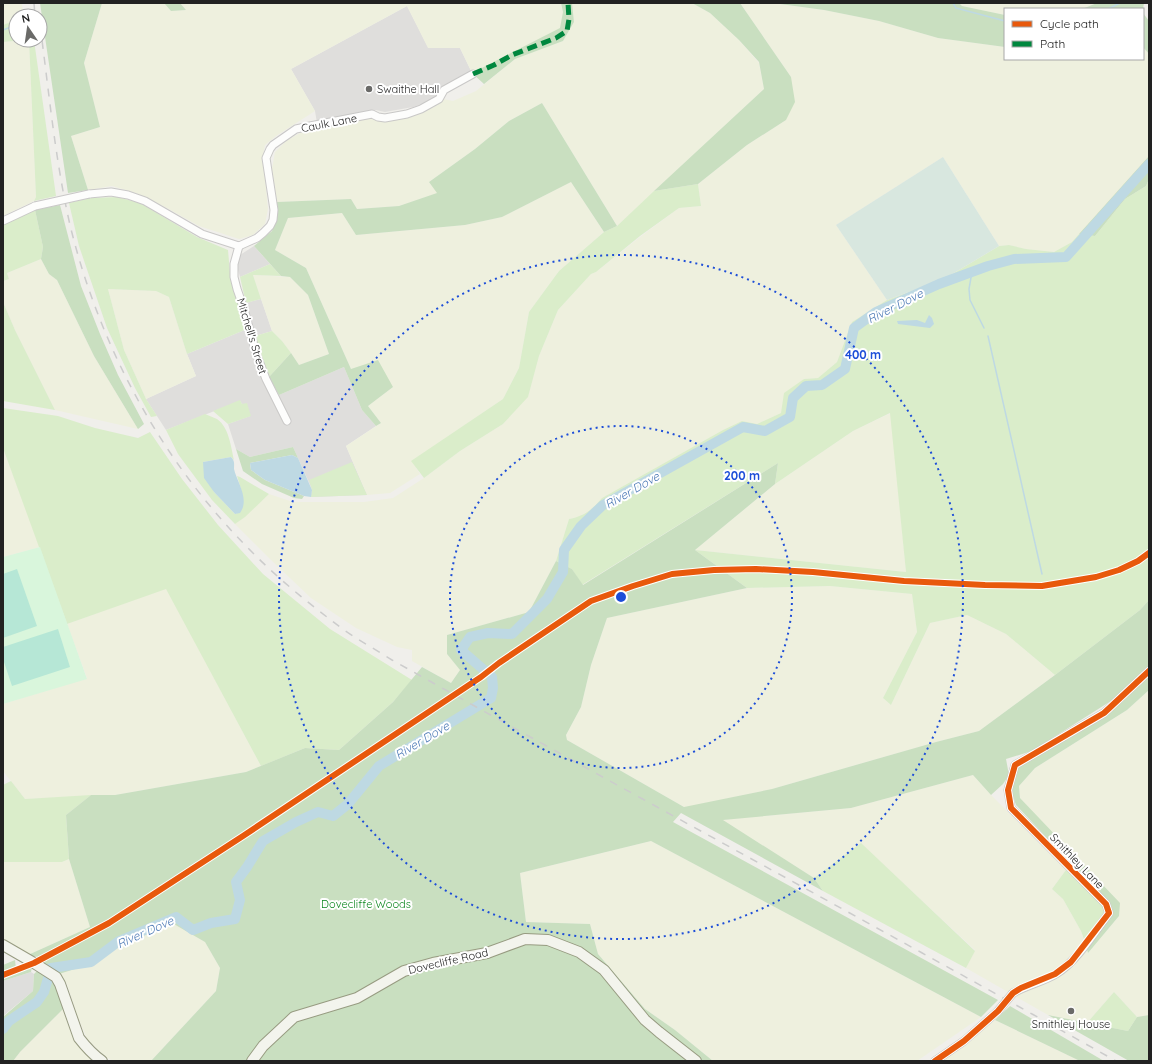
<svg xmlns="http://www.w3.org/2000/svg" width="1152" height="1064" font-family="Quicksand,sans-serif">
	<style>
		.residential { fill: #dfdedc }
		.religious { fill: #dededc }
		.farmland { fill: #eef0de }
		.grass { fill: #daedca }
		.forest { fill: #c9dfc0 }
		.wetland { fill: #d8e7df }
		.park { fill: #d9f6dc }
		.pitch { fill: #b6e7d6 }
		.water { fill: #bed9e3 }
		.pier { fill: #dededd }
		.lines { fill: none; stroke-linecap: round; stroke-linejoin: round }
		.stream { stroke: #bed9e3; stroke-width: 1.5 }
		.river { stroke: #bed9e3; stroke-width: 10 }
		.street-casing { stroke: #c9c8c7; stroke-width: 9 }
		.secondary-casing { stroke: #979b81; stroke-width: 12 }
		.street { stroke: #fdfdfc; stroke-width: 7 }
		.secondary { stroke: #f3f4ed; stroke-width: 10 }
		.rail { stroke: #ccc; stroke-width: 1.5; stroke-dasharray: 8 8; stroke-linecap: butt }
		.street-bridge-casing { stroke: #c9c8c7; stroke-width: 9; stroke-linecap: butt }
		.street-bridge { stroke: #fdfdfc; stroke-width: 7 }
		.quiet { stroke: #00873e; stroke-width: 5; stroke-dasharray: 10 5; stroke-linecap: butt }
		.cycleway-casing { stroke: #fff; stroke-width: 8 }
		.cycleway { stroke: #e8590c; stroke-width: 6 }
		.ring { fill: none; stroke: #1d4ed8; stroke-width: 2; stroke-dasharray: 2 4 }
		.poi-dot { fill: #6a6a68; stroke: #fff; stroke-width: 1.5 }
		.labels { text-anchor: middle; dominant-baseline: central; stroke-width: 4; stroke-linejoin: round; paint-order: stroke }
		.poi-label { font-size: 11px; fill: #222; stroke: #fff; text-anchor: start }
		.street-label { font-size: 11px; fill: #222; stroke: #fff }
		.park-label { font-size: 11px; fill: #0a861d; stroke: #fff }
		.water-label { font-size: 12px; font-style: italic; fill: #4b78b5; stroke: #fff }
		.centre { fill: #1d4ed8; stroke: #fff; stroke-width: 2 }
		.ring-label { font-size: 12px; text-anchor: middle; font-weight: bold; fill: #1d4ed8; stroke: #fff; stroke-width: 4; stroke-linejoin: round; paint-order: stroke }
	</style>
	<rect width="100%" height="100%" fill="#f0efeb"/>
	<g class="residential">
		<polygon points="407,6 428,47 460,48 472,73 438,98 413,107 385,112 376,110 317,123 315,111 291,69"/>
		<polygon points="254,246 270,264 240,277 237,266 240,255"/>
		<polygon points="261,299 272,331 255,336 246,303"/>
		<polygon points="247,329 253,354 266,387 272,400 279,395 344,367 362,410 376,426 346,446 367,495 311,497 312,489 293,447 250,457 236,449 228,424 250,416 240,401 166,430 146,399 196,376 187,354"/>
	</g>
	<polygon class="religious" points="31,972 34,974 33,991 3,1016 3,981"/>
	<g class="farmland">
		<polygon points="3,3 22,3 23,13 21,16 16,16 16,20 3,25"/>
		<polygon points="102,3 164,3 171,11 186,10 180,3 561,3 563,12 561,28 472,73 460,48 428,48 407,6 291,69 315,111 276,136 265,145 263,156 268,209 265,224 253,235 239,239 199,226 165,207 136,193 112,186 88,190 71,136 100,127 84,63"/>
		<polygon points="572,3 692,3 710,13 739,40 759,63 764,89 617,226 542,103 509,121 475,149 429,182 438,193 399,206 357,209 351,199 277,202 272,169 275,152 286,141 300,133 315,127 367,118 380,121 413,116 434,107 443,99 453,101 476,91 515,59 563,41 574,22"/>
		<polygon points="740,3 778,3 780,4 824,10 879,21 938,38 1005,47 1005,59 1143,59 1143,47 1149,54 1149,156 1072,242 1054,252 1026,249 1009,245 999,246 943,157 836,225 887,300 852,322 837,362 818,378 804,379 781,413 757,424 742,421 723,430 602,498 591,509 579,517 569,519 556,561 529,612 447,635 447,654 460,670 451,683 412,661 412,650 397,647 356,628 311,598 269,558 235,524 244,517 269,494 293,502 364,502 393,498 424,478 460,451 503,424 528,396 539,356 558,310 591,274 596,272 640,237 679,208 701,206 698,184 747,145 786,120 791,77"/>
		<polygon points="959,3 1097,3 1082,9 1005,9 1005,15 961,6"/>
		<polygon points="29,40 36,197 34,201 3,216 3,42"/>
		<polygon points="571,182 604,232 559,271 529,312 519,368 503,399 412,461 420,474 390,493 367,495 346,446 381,423 368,406 393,387 351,369 306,268 275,250 288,218 342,213 356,235 465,225 502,217"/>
		<polygon points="41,259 49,274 57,280 94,356 138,429 55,410 15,330 3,302 3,281 9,279 7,273"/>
		<polygon points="253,275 290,277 308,295 329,354 299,365 282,341 272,331"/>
		<polygon points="108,289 156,291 169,297 187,354 196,376 146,399 124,350"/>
		<polygon points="891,413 906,572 695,550 775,484 853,431"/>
		<polygon points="3,448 40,547 3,557"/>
		<polygon points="830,586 912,594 917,632 883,698 891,705 930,623 967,615 1006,634 1055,675 979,731 936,742 772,789 688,807 684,807 567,740 566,735 581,707 591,665 607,618 747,588"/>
		<polygon points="166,588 261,766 246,772 115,795 25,799 3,771 3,704 87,678 67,624"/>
		<polygon points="1149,690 1149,1015 1137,1017 1114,992 1087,1023 1048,1015 966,968 975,950 861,844 814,878 722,820 851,808 973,775 991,795 1066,870 1052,889 1063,899 1081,931 1088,953 1119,916 1020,798 1019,786 1035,768 1127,710"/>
		<polygon points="651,841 981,1017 917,1061 713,1061 675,1030 645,1009 598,954 590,924 526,922 520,873"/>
		<polygon points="69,859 90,927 28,955 3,940 3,862 62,862"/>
		<polygon points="172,923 205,942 220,968 216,991 151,1061 113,1061 106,1057 87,1039 77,1015 67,984 59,974 94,963 123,943"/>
		<polygon points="63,1009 68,1025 75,1041 94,1061 13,1061 20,1052"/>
		<polygon points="995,1020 1080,1061 943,1061"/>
	</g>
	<g class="grass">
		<polygon points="16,20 16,40 26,40 3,42 3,25"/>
		<polygon points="29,40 34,40 56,196 34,201 36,197"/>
		<path d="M1149,179v421l-9,10 -85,65 -49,-41 -39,-19 -37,8 -39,82 -8,-7 34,-66 -5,-38 -82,-8 -83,2 -52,-38 211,22 -16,-159 -37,18 -78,53 3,-21 -196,122 -10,-16 -16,-8 13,-42c16,-3 22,-9 33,-21l121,-68 19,-9 15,3 24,-11 3,-20 20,-14 14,-1 19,-16 15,-40 35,-22 57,-21 55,-33 10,-1 17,4 28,3 18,-10 7,-8 16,2 30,-37 21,-13z"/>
		<polygon points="698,184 701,206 679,208 640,236 596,272 591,274 558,310 539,356 528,397 503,424 460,451 424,478 411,461 503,399 519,368 529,312 559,271 604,232 617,226 654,191"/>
		<polygon points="117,197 140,203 197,237 228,250 230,273 247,329 187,354 169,297 156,291 108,289 124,350 146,399 157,416 151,417 135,388 107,328 79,246 69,203 91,198"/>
		<polygon points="35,210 43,247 41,259 7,273 9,279 3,281 3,224"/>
		<polygon points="270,264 281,276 253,275 261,299 246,303 240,277"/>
		<polygon points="3,302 15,330 55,410 3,401"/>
		<polygon points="272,331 282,341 291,353 269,377 255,336"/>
		<polygon points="240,400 242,404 247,403 251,416 228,424 213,411"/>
		<polygon points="3,408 58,416 95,428 138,438 150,432 182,479 218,525 263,574 330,629 412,680 393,702 339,750 305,748 261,766 166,589 67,624 3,448"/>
		<path d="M205,414c4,2 8,3 12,5 12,8 14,28 17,41l-3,-3 -28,5 11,30 21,22 5,-2c6,-8 0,-27 -3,-36l3,1 29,17 -24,23 -10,7 -23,-24 -34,-46 -12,-24z"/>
		<polygon points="352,462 367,495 311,497 312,490 309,480"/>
		<polygon points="11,781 25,799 91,795 66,815 69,859 62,862 3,862 3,785"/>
		<polygon points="861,843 975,951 966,968 823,891 814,878"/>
		<polygon points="1066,870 1103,906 1105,913 1085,942 1081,931 1063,899 1052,889"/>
		<polygon points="1114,992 1137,1017 1128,1031 1087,1023"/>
	</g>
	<g class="forest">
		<polygon points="40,3 102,3 84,63 100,127 71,136 88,190 68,193"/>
		<polygon points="164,3 180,3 186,10 171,11"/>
		<polygon points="561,3 572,3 574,22 563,41 515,59 484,84 472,73 560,28 563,12"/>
		<polygon points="692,3 740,3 791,77 795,102 786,120 747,145 698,184 654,191 764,89 759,62 739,40 710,13"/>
		<polygon points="778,3 959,3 962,6 1005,15 1005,47 938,38 879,21 824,10 780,4"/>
		<polygon points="1097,3 1144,3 1143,9 1082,9"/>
		<polygon points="1143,13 1149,21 1149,54 1143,47"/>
		<polygon points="542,103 617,226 604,232 571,182 502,217 465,225 356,235 342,213 288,218 275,250 306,268 351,369 378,360 393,387 368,406 381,423 376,426 362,410 344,367 279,395 269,377 291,353 299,365 329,354 308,295 290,277 281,276 254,246 272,231 278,214 277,202 351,199 357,209 399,206 437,193 429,182 475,149 509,121"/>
		<polygon points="1149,156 1149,179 1146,186 1125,199 1095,236 1079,234"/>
		<polygon points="60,205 81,286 100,334 118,375 144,424 138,429 94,356 57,280 49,274 41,259 43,247 35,210"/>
		<polygon points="293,447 298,458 292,455 250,463 251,470 265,480 304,496 302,499 294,498 262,484 243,471 236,449 250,457"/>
		<polygon points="778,463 775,484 695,550 747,588 607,618 591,665 581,707 566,735 567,740 684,807 772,789 936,742 979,731 1055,675 1140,610 1149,600 1149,667 1114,699 1032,751 1006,759 1009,775 1003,784 991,795 973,775 851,808 723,820 814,878 823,891 681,813 673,822 998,1000 981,1017 651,841 520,873 526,922 590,924 598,954 645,1009 675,1030 713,1061 151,1061 216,991 220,968 205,942 172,923 123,943 94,963 59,974 44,965 43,958 28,955 90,927 69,859 66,815 91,795 115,795 246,772 305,748 339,750 393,702 422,667 451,683 460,670 447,654 447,635 529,612 556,561 572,569 583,585"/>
		<polygon points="1149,674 1149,690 1127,710 1035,768 1019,786 1020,798 1120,903 1119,916 1088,953 1086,946 1111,913 1108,903 1016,805 1011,790 1017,767 1106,714"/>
		<polygon points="15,960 16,969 32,967 31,972 3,981 3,965"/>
		<polygon points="38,970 58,987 63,1009 20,1052 13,1061 3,1061 3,1017 33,991 34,974"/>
		<polygon points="1010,1006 1104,1061 1080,1061 995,1020"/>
		<polygon points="1048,1015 1128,1031 1137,1017 1149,1015 1149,1061 1129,1061"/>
	</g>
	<polygon class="wetland" points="943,157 999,246 944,279 887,300 836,225"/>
	<polygon class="park" points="40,547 87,679 3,704 3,557"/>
	<g class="pitch">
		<polygon points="17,569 37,626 3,638 3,574"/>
		<polygon points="58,629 70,667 12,686 3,659 3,647"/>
	</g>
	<g class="water">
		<polygon points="929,315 932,318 934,324 930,328 898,324 897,321 917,320 925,323"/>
		<polygon points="292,455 298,458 312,490 311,497 304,496 265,480 251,470 250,463"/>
		<path d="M231,457c4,4 3,7 3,12 3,13 16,30 6,44l-5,1 -21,-22 -10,-14 -1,-16z"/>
	</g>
	<polygon class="pier" points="491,666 495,672 484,680 479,674"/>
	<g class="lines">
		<g class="stream">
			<polyline points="953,3 956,8 1005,21"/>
			<polyline points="1108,9 1120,3"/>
			<polyline points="3,30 16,25"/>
			<polyline points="972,272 969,289 970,300 984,328"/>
			<polyline points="988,336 1042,574"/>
		</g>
		<polyline class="river" points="3,1029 9,1021 37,1002 44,992 51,968 91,962 119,941 176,917 193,930 211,923 235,919 240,900 236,882 247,867 263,841 296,822 318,812 333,816 348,804 379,766 491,698 493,688 492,677 461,650 470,637 488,633 512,634 547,599 563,572 564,550 581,526 603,505 743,427 765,431 790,417 793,398 806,386 822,385 845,369 854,328 876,312 939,284 988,266 1014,259 1066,257 1149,164"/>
		<g class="street-casing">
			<g id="street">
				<polyline points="89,194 111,192 128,195 145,201 202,234 239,246"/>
				<polyline points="3,221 35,206"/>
				<polyline points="239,246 257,238 263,233 270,226 273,220 274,210 266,158 270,149 273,145 296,129 310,126 372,114 378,117 385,118 407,114 421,109 439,99 444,90 473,74"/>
				<polyline points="239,246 234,264 234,277 237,289 244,309 256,353 266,379 287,421"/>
				<path d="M1013,993c14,-8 30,-11 43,-19 21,-13 38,-41 53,-61l-3,-9 -95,-96 -3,-18 7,-25 89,-52 45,-42"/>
				<polyline points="935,1061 964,1041 998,1011"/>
			</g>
		</g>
		<g class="secondary-casing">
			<g id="secondary">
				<path d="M3,945l31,18 22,14 4,7 19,54c7,9 13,16 23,23"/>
				<polyline points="252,1061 263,1046 294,1017 357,998 404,971 433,963 487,953 525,939 548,940 579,952 604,970 645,1020 659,1032 696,1061"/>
			</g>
		</g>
		<use href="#street" class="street"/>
		<use href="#secondary" class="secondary"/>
		<g class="rail">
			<polyline points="34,3 35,16"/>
			<path d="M40,25c9,67 15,134 30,200 30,124 94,241 186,331 26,26 55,49 84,71 16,12 35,22 52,33 241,135 484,266 724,401"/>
		</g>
		<g class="street-bridge-casing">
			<g id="street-bridge">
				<polyline points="35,206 89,194"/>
				<polyline points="998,1011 1013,993"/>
			</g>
		</g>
		<use href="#street-bridge" class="street-bridge"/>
		<polyline class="quiet" points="473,74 494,65 512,55 556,38 567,31 569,19 568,3"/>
		<g class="cycleway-casing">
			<g id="cycleway">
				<polyline points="3,975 34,963 109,923 243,836 481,677 499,663 591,601 633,586 672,574 714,570 756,569 813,572 904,581 985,585 1042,586 1096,577 1119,570 1138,561 1149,553"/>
				<polyline points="935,1061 964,1041 998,1011 1013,993 1021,988 1055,974 1071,962 1109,913 1106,904 1011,808 1008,790 1015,765 1104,713 1149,671"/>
			</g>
		</g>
		<use href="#cycleway" class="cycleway"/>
	</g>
	<g class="ring">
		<circle cx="621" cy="597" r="171"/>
		<circle cx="621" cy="597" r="342"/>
	</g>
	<g class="poi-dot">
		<circle cx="369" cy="89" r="4"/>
		<circle cx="1071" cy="1011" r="4"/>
	</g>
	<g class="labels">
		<g class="poi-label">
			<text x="377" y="89">Swaithe Hall</text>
			<text x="1071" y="1024" text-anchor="middle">Smithley House</text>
		</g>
		<g class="street-label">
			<text transform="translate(329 123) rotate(-11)">Caulk Lane</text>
			<text transform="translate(252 336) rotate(73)">Mitchell's Street</text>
			<text transform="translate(1077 861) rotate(46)">Smithley Lane</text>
			<text transform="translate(448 961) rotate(-13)">Dovecliffe Road</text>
		</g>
		<g class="park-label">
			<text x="366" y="904">Dovecliffe Woods</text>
		</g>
		<g class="water-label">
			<text transform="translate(895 306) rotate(-27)">River Dove</text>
			<text transform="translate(632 490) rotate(-30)">River Dove</text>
			<text transform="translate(422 740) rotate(-31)">River Dove</text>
			<text transform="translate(145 932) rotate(-24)">River Dove</text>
		</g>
	</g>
	<circle cx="621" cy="597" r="6" class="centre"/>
	<g class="ring-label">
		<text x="863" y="359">400 m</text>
		<text x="742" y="480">200 m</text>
	</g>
	<rect width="1152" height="1064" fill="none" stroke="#222222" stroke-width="8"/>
	<rect x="1004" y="8" width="140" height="52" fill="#ffffff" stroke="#a7a7a7"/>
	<rect x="1012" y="21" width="20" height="6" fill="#e8590c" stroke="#a7a7a7"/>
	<text x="1040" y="28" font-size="12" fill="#222222">Cycle path</text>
	<rect x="1012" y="41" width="20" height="6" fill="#00873e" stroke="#a7a7a7"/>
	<text x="1040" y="48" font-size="12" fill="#222222">Path</text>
	<g transform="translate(28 28) rotate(347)"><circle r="19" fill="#ffffff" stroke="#a7a7a7"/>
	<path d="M0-3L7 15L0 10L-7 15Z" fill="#6a6a68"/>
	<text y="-6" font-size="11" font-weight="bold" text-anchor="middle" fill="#222222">N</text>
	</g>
</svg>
